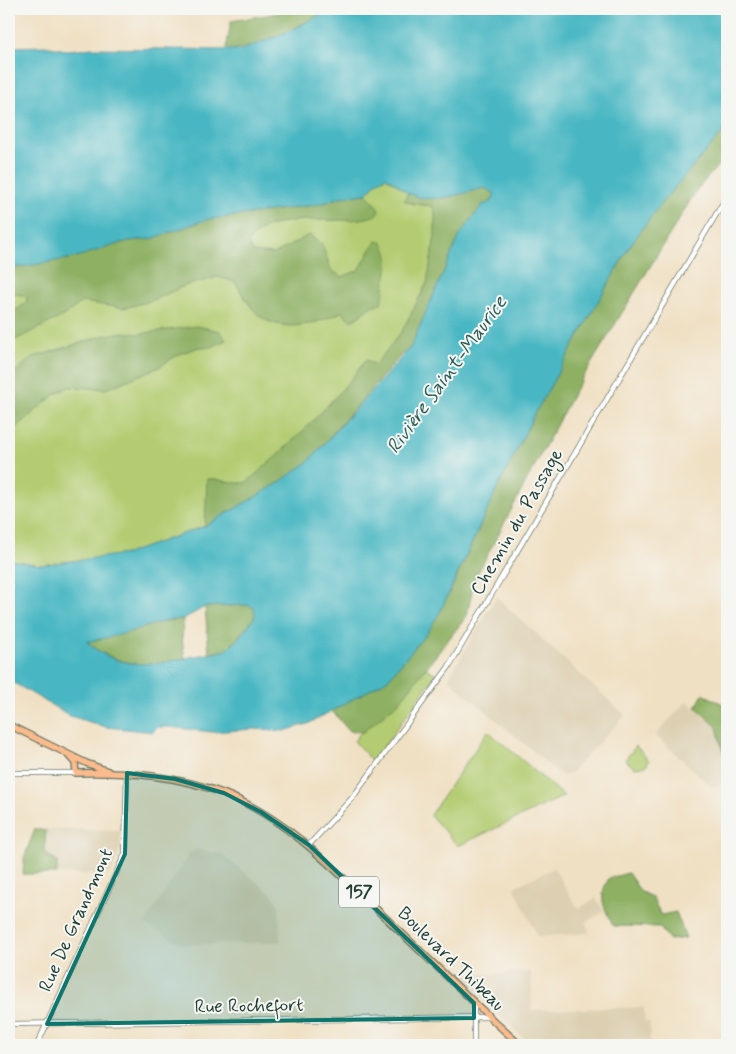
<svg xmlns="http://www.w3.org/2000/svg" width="736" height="1054" font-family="Mynerve,sans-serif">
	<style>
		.built { fill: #ddd0b2 }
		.green { fill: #b3cc71; stroke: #698452 }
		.forest { fill: #8eb063; stroke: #56764c }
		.water { fill: #49b7c3; stroke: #347a7c; fill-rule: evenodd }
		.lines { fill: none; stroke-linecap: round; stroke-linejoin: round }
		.minor-casing { stroke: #687666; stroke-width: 6 }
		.major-casing { stroke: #687666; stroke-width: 8 }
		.minor { stroke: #fff; stroke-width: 4.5 }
		.major { stroke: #fbbb8c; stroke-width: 5.5 }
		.marked { fill: #0f766e; fill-opacity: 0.2; stroke: #0f766e; stroke-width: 4; stroke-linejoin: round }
		.labels { text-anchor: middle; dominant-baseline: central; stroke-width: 4; stroke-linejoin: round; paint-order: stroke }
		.shield { fill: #f6f6f2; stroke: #60746d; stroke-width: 1 }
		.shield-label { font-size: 18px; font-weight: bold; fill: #1f3d34 }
		.street-label { font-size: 19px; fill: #1f3d34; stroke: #f6f6f2 }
		.water-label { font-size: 20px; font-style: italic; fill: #2a5c58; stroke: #f6f6f2 }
	</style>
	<rect width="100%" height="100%" fill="#f6f6f2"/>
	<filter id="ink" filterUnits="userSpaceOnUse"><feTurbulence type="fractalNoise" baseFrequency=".02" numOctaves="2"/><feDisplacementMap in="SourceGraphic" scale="10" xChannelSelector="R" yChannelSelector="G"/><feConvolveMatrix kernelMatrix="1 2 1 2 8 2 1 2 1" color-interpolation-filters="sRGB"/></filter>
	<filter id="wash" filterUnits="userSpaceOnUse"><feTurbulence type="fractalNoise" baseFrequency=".0096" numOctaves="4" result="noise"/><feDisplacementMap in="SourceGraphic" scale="20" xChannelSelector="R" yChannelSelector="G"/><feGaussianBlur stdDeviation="1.12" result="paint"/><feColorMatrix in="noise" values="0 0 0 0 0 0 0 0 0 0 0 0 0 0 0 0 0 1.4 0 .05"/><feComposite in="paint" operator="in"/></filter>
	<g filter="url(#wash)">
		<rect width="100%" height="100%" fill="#f0e0c3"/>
		<g class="built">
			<polygon points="496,597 625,715 571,773 562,776 448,679"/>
			<polygon points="687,701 716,725 727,760 727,782 712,787 655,735"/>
			<polygon points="35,829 120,830 121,848 111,874 33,874"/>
			<polygon points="198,849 223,855 273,895 279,906 280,942 183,945 144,924 190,853"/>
			<polygon points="554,868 578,909 596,898 604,912 586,922 589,933 538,937 514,887"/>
			<polygon points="531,972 532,1010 644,1007 645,1022 650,1022 650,1045 531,1045 457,975"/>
		</g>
		<g class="green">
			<polygon points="386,177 408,193 436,198 483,281 205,526 126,554 40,565 9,560 9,269 366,194 377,182"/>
			<polygon points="416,662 436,674 373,762 354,741"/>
			<polygon points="488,731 564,796 458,846 430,815"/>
			<polygon points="636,746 649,761 646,766 635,768 625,760"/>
		</g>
		<g class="forest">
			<path d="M301,9h29c-32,17 -68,40 -104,41l5,-29z"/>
			<polygon points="727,127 727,155 696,191 574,392 474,580 467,616 400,701 363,732 349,731 332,711 387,680 427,633 448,596 496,491 534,415 629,247 663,201"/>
			<path d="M485,187l10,7 -4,8 -9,3 -22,30 -50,113 -9,7 -93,107 -31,22 -72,42 2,-47c13,-1 28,7 40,3 44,-38 84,-76 119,-122l9,5 27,-34 25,-48 8,-47v-23l-3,-7 -18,-2 -10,-4 4,-7c28,10 49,1 77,-6z"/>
			<path d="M366,194l10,10 3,8c-7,7 -19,7 -29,8 -33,2 -83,-7 -102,23l5,9 21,2 35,-19 13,9 9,26 11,7 17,-7 17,-29 7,2c9,19 5,20 2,38 -2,9 0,14 -5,23 -13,1 -18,13 -29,17l-9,-9c-24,11 -52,21 -78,7 -12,-7 -22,-26 -29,-37l-17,-5 -34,9 -33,15 -27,7 -42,-6 -19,14 -54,27v-28l17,-12 1,-7 -18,-3v-24l64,-11 55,-17 23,-2 54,-19 116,-16 19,-7z"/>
			<polygon points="196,326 220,331 226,340 212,347 199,347 179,354 159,367 106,389 69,387 54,395 9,434 9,378 31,358 106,335 123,332 139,334"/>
			<polygon points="249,605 254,608 255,616 250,623 227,650 209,653 205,607"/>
			<path d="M183,619l-1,21 3,18c-36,10 -70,9 -99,-17 33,-6 65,-20 97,-22z"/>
			<polygon points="703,694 727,706 727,760 722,749 717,727 696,707"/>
			<polygon points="35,829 46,831 44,852 57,862 57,874 23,874 24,858"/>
			<path d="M628,873l13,19 11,5 9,18 15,-3 10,26 -16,2 -11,-13 -46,-1c-9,-20 -16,-27 -4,-48z"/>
		</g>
		<path class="water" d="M330,9h397v118l-64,74 -34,46 -95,168 -38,76 -56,121 -13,21 -40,47 -79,44 -24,7 -30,-2 -43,3 -42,-5h-11l-5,5 -47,-5 -36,-11 -61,-36v-120l31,5 86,-11 79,-28 72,-42 31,-22 102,-114 50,-113 22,-30 9,-3 4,-8 -10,-6c-24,5 -53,18 -77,5 -8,-5 -13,-12 -22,-16l-9,5 -11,12 -26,3 -19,7 -116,16 -54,19 -23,2 -55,17 -64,11v-222l36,-1 21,4 27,-2 149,2 52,-21zM249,605l5,3 1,8c-5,8 -22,31 -30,34 -9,4 -21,4 -30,6 -40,9 -76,16 -108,-14l32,-7 48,-15 16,-1 22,-12z"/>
	</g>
	<g filter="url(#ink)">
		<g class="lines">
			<g class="minor-casing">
				<g id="minor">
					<polyline points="9,773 76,773"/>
					<polyline points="309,845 353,797 448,668 727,196"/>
					<polyline points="9,1024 489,1017"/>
					<polyline points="37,1045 125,854 127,773"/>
					<polyline points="474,1045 474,1003"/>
				</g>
			</g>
			<g class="major-casing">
				<g id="major">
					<polyline points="9,725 86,763 108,771"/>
					<path d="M68,755l7,8 1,10c51,-1 101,2 149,21 58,23 102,68 147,111 49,46 97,94 148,140"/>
				</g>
			</g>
			<use href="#minor" class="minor"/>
			<use href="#major" class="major"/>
		</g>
	</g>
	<path class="marked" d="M127,773l48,6 49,14 37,19 48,33 165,158v15l-427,6 78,-170z"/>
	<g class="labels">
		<rect class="shield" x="339" y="876.5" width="40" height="31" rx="4"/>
		<g class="shield-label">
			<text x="359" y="892">157</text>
		</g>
		<g class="street-label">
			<text transform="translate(517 522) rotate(-60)">Chemin du Passage</text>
			<text transform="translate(76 920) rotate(-66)">Rue De Grandmont</text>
			<text transform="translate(451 959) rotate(44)">Boulevard Thibeau</text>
			<text transform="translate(249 1006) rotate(-1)">Rue Rochefort</text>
		</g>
		<g class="water-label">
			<text transform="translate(447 375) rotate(-54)">Rivière Saint-Maurice</text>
		</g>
	</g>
	<rect width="736" height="1054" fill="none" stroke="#f6f6f2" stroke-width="30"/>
</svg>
